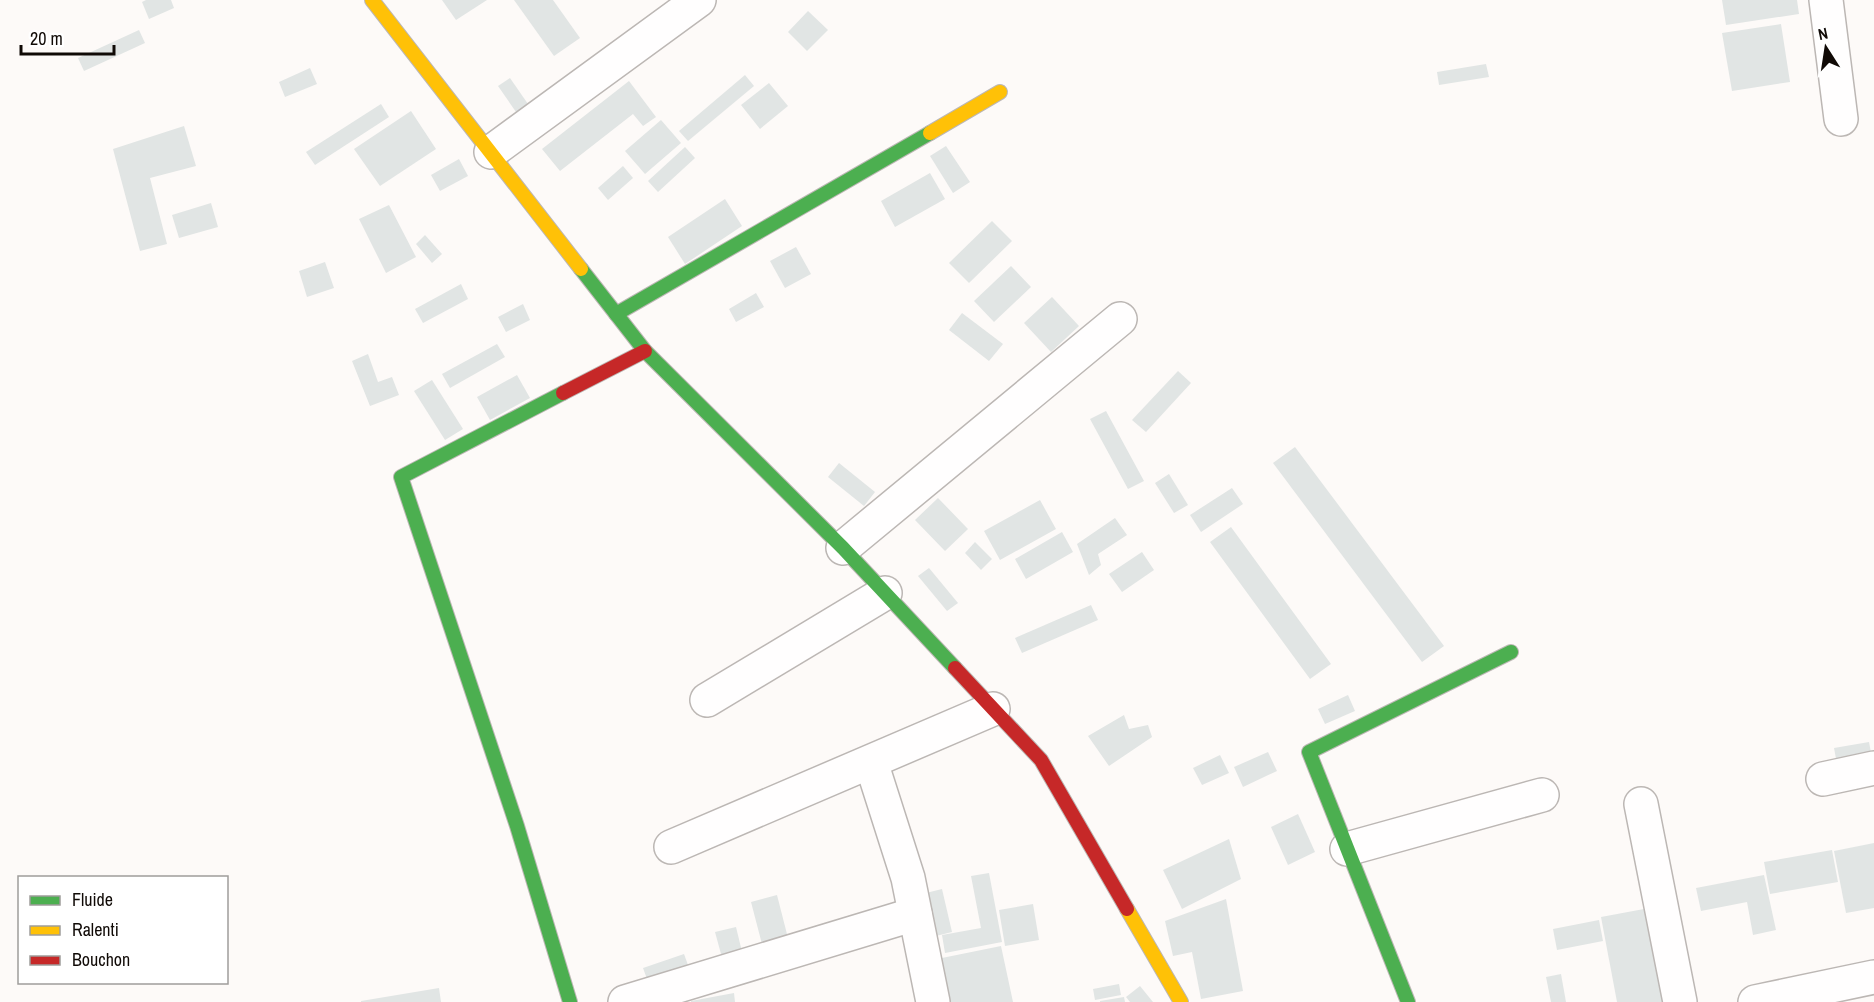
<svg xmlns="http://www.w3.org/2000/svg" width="1874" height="1002" font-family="'Archivo Narrow',sans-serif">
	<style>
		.building { fill: #e1e5e4 }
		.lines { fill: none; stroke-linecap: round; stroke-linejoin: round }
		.street-casing { stroke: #bcb7b4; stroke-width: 36 }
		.fast-casing { stroke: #bcb7b4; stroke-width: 16 }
		.slow-casing { stroke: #bcb7b4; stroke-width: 16 }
		.jam-casing { stroke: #bcb7b4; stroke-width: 16 }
		.street { stroke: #fffefe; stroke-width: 33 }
		.fast { stroke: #4caf50; stroke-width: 14 }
		.slow { stroke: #ffc107; stroke-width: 14 }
		.jam { stroke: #c62828; stroke-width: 14 }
	</style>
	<rect width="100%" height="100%" fill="#fdfaf8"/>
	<g class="building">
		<polygon points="146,0 171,0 174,8 149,19 142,2"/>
		<polygon points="442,0 487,0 456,20"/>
		<polygon points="514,0 553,0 580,38 554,56"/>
		<polygon points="1722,0 1797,0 1799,14 1726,25"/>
		<polygon points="808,11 828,30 807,51 788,32"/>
		<polygon points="1781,24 1790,82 1732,91 1722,33"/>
		<polygon points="139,30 145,43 84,71 78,58"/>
		<polygon points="1486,64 1489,77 1439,85 1437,72"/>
		<polygon points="310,68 317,84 285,97 279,82"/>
		<polygon points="745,75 754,86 688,141 679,131"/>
		<polygon points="510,78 528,104 516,112 498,86"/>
		<polygon points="629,81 656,117 643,126 633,114 560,171 542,149"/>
		<polygon points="769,83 788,106 760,129 741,105"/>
		<polygon points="381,104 389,117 315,165 306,152"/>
		<polygon points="411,111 436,149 380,186 354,149"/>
		<polygon points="661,120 681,143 645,174 625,151"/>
		<polygon points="184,126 196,166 150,178 167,244 140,251 113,149"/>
		<polygon points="946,146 970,182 953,193 930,156"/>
		<polygon points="685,147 695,158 658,192 648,181"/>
		<polygon points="459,159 468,176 440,191 431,175"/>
		<polygon points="623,166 633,178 608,200 598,188"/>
		<polygon points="930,173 945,199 895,227 881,201"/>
		<polygon points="725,199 742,226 685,264 668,237"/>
		<polygon points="211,203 218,227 179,238 172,215"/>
		<polygon points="389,205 416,257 386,273 359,219"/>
		<polygon points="992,221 1012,241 969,283 949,263"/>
		<polygon points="425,235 442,254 432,263 416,244"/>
		<polygon points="796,247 811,274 785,288 770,261"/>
		<polygon points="325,262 334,288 307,297 299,271"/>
		<polygon points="1011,266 1031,287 994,322 974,301"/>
		<polygon points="461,284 468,299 423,323 415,309"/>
		<polygon points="756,293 764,307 736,322 729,309"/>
		<polygon points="1052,297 1079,326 1051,352 1024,323"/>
		<polygon points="523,304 530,320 506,332 498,317"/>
		<polygon points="962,313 1003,344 989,361 949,330"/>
		<polygon points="497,344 505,357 450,388 442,374"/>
		<polygon points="368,354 378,382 392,377 399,395 370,406 352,361"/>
		<polygon points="1178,371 1191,383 1146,432 1132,420"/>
		<polygon points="517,375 530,398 490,420 477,397"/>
		<polygon points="432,380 463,429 445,440 414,391"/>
		<polygon points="1106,411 1144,481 1128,489 1090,419"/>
		<polygon points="1295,447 1444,646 1422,662 1273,463"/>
		<polygon points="839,463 875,492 864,506 828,477"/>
		<polygon points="1169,474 1188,505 1174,513 1155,483"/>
		<polygon points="1232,488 1243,504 1201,532 1190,515"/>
		<polygon points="938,498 968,529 945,551 915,520"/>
		<polygon points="1040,500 1056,529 1000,560 984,531"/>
		<polygon points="1115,518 1127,535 1098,554 1101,565 1089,575 1077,544"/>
		<polygon points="1231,527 1331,664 1310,679 1210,542"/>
		<polygon points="1062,532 1073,552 1026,579 1015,559"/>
		<polygon points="975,542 992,559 981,570 965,553"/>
		<polygon points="1142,552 1154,570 1122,592 1109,574"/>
		<polygon points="929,568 958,603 947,611 918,576"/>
		<polygon points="1091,605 1098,620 1022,653 1015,638"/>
		<polygon points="1348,695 1355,711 1325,724 1318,709"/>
		<polygon points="1124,715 1129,729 1148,725 1152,737 1109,766 1088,736"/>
		<polygon points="1869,742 1873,763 1838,769 1834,748"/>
		<polygon points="1268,752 1277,771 1243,787 1234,767"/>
		<polygon points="1220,755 1229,773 1202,785 1193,768"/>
		<polygon points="1298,814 1315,852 1288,865 1271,827"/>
		<polygon points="1229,839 1241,879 1182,909 1163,870"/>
		<polygon points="1874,843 1874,908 1846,913 1834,851"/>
		<polygon points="1832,850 1838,882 1770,894 1764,862"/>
		<polygon points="989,873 1002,942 945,953 942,935 981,928 971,876"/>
		<polygon points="1764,875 1776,930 1753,935 1747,902 1701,911 1696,888"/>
		<polygon points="942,889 952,932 932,937 922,894"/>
		<polygon points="777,895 789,942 763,948 751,902"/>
		<polygon points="1226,899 1243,991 1201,999 1192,952 1173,956 1165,921"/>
		<polygon points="1033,904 1039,940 1005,946 999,910"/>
		<polygon points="1660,906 1677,1002 1617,1002 1601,917"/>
		<polygon points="1599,920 1603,941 1557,950 1553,929"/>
		<polygon points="736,927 744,960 724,965 715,932"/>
		<polygon points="1001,946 1013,1002 940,1002 932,960"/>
		<polygon points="684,954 692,976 651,990 643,968"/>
		<polygon points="1561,974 1566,1002 1551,1002 1546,977"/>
		<polygon points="1119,984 1121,995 1095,1000 1093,989"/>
		<polygon points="1140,986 1153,1002 1130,1002 1126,997"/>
		<polygon points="439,988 441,1002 361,1002 361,1001"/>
		<polygon points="734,993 735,1002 691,1002 691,1001"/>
		<polygon points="1124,997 1125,1002 1100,1002 1100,1001"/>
	</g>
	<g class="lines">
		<g class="street-casing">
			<g id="street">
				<polyline points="1826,0 1841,119"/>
				<polyline points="491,152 699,0"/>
				<polyline points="843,548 1120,319"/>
				<polyline points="707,700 885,593"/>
				<polyline points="871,762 908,878 933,1002"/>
				<polyline points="1823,779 1874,768"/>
				<polyline points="1641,804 1680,1002"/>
				<polyline points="671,847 993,709"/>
				<polyline points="1347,849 1542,795"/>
				<polyline points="625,1002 915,914"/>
				<polyline points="1755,1002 1874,977"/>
			</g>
		</g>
		<g class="fast-casing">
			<g id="fast">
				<polyline points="581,269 645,351 843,548 955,668"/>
				<polyline points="616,314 930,133"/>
				<polyline points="563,393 401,477 517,826 570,1002"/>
				<polyline points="1408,1002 1309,752 1511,652"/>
			</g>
		</g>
		<g class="slow-casing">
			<g id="slow">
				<polyline points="372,0 581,269"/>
				<polyline points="930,133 1000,92"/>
				<polyline points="1127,909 1181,1002"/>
			</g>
		</g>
		<g class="jam-casing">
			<g id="jam">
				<polyline points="563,393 645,351"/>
				<polyline points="955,668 1041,760 1127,909"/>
			</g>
		</g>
		<use href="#street" class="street"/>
		<use href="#fast" class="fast"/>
		<use href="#slow" class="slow"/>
		<use href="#jam" class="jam"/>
	</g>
	<rect x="18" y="876" width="210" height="108" fill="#ffffff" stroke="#9f9d9b" stroke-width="1.5"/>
	<rect x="30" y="896" width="30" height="9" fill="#4caf50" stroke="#9f9d9b" stroke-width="1.5"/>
	<text x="72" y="906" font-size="18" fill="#100a06">Fluide</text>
	<rect x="30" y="926" width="30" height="9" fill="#ffc107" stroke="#9f9d9b" stroke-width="1.5"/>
	<text x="72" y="936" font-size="18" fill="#100a06">Ralenti</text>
	<rect x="30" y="956" width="30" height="9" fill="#c62828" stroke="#9f9d9b" stroke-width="1.5"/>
	<text x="72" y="966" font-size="18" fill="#100a06">Bouchon</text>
	<g transform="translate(1826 48) rotate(348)" stroke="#ffffff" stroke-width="4.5" paint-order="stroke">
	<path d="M0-4.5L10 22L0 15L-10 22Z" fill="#100a06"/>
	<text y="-9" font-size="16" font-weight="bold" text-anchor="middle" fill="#100a06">N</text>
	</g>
	<path d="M21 45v9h93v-9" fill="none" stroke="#100a06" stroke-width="3"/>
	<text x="30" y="45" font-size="18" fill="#100a06" stroke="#ffffff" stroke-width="4.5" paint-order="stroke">20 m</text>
</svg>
